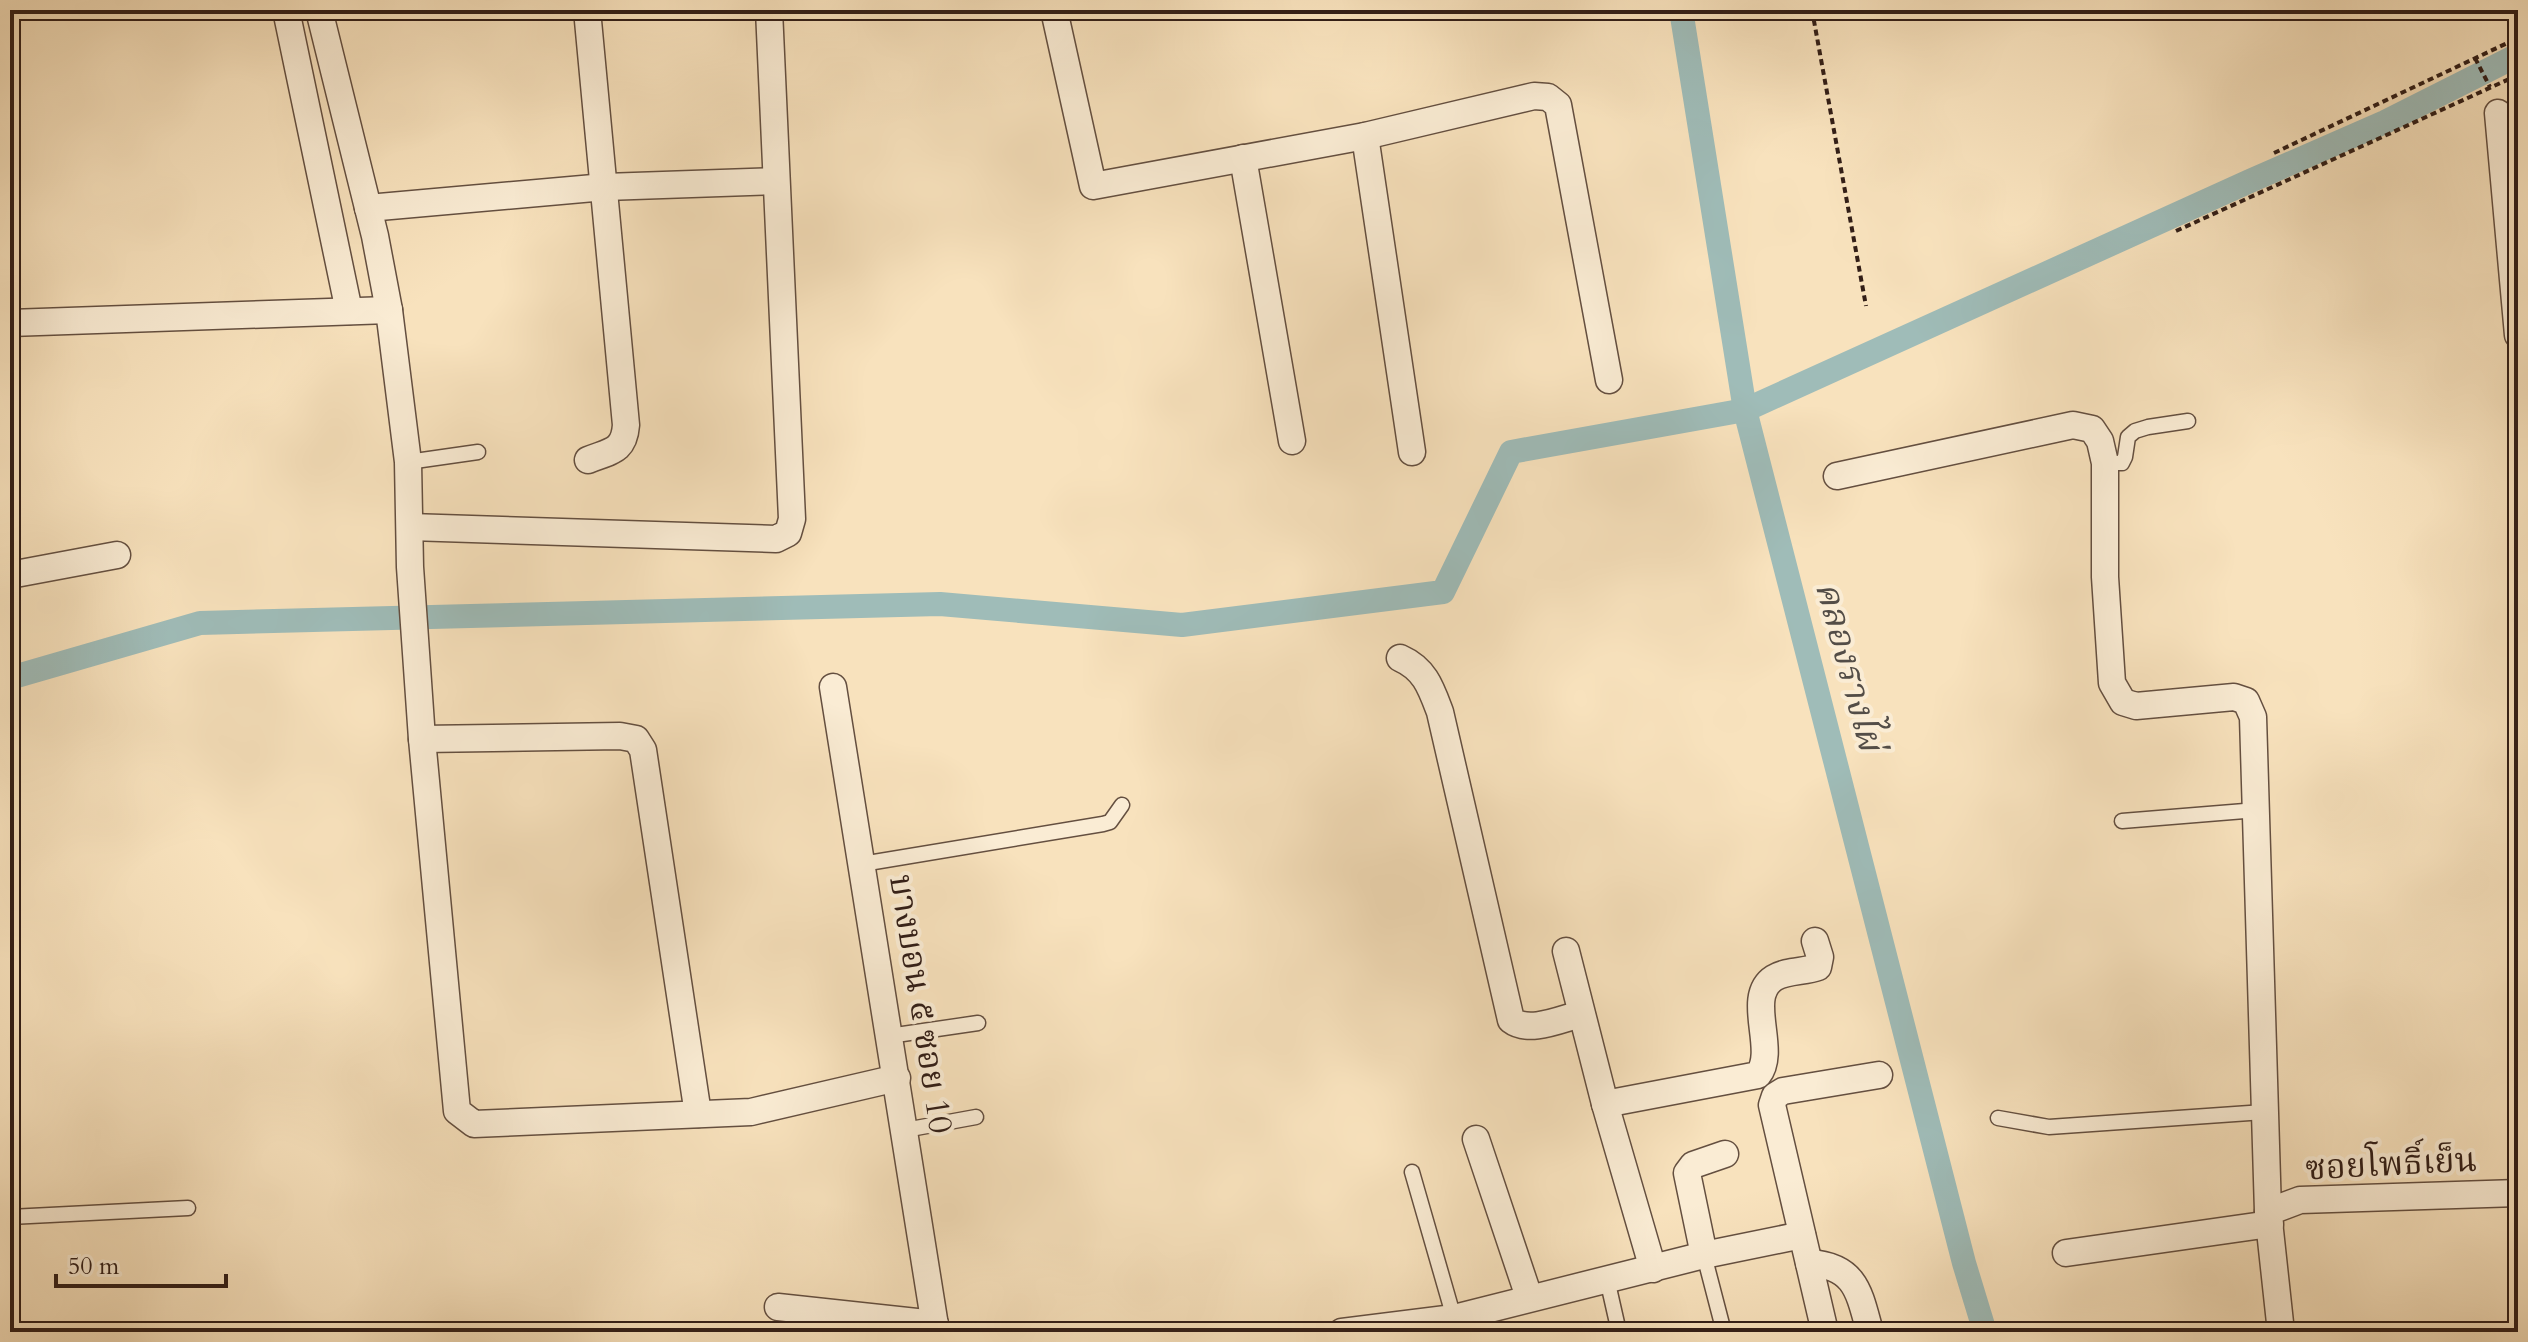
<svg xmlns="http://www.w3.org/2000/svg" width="2528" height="1342" font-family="Cardo,'Noto Serif Thai',serif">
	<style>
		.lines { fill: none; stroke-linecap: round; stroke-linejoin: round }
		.canal { stroke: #9fbcb8; stroke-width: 24 }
		.service-casing { stroke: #644f40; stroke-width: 17 }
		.minor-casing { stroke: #644f40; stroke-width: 29 }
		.path { stroke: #321e17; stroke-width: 4; stroke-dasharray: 6 4; stroke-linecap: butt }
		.service { stroke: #faecd4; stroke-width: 14 }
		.minor { stroke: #faecd4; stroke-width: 26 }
		.labels { text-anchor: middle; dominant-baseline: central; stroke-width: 8; stroke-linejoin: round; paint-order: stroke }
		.street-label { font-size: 34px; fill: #321e17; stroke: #faecd4 }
		.water-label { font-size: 36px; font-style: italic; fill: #534d47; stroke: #faecd4 }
	</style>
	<rect width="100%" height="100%" fill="#f8e2bd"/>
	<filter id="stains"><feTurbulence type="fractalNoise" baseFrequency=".0025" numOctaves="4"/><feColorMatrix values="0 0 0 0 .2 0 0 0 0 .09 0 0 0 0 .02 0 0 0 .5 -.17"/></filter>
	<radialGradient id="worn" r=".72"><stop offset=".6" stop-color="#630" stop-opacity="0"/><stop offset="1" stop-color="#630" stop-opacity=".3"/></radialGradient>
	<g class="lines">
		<g class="canal">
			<polyline points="1681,10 1745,410 1964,1263 1985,1332"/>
			<polyline points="10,678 200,623 940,604 1182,625 1443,592 1511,452 1745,410 2250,181 2385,122 2518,55"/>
		</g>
		<g class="service-casing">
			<g id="service">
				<polyline points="408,462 478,452"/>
				<polyline points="2105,463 2122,463 2125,457 2128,437 2135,431 2148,427 2188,421"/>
				<polyline points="2122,821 2257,810"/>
				<polyline points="862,864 1103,824 1110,822 1122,805"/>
				<polyline points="889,1036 978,1023"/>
				<polyline points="1998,1118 2049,1127 2264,1112"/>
				<polyline points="905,1130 976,1117"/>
				<polyline points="1412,1172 1454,1318"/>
				<polyline points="10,1217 188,1208"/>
				<polyline points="1704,1255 1724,1332"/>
				<polyline points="1607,1279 1619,1332"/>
			</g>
		</g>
		<g class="minor-casing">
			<g id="minor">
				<polyline points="286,10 349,311"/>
				<polyline points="319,10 375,236 389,310 408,462 410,567 422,739 457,1111 474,1124 751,1112 897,1078"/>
				<path d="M587,10l39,415c-2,27 -16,26 -38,35"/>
				<polyline points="1054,10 1093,186 1365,136 1534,96 1548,97 1558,105 1609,380"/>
				<polyline points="2498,113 2518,335"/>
				<polyline points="1365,136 1412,452"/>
				<polyline points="1243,158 1292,441"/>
				<polyline points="368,208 605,187 776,181"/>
				<polyline points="10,323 389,310"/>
				<polyline points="1837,476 2073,425 2092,429 2100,441 2105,463 2105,577 2112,683 2123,702 2136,706 2234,697 2246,701 2253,717 2268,1212 2281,1332"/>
				<polyline points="410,527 776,539 788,533 792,519 769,10"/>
				<polyline points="10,575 117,555"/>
				<path d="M1400,658c25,11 31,30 40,54l71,308c18,14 50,-1 70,-6"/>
				<polyline points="833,687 936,1332"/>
				<polyline points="422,739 620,736 636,739 643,750 698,1114"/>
				<polyline points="1566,951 1605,1104 1653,1269"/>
				<path d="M1605,1104l153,-29c20,-25 -14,-78 16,-97 13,-8 31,-6 44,-11l2,-10 -5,-16"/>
				<polyline points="1476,1139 1529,1297"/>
				<polyline points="2268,1212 2300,1200 2518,1193"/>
				<polyline points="2066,1253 2270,1224"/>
				<polyline points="1704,1255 1687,1173 1693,1165 1725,1154"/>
				<path d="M1809,1263c47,3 50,29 61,69"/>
				<polyline points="778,1307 935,1324"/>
				<polyline points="1342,1332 1454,1318 1704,1255 1802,1235"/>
				<polyline points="1825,1332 1772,1105 1775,1096 1783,1091 1879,1075"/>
			</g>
		</g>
		<g class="path">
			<polyline points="1812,10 1866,306"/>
			<polyline points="2475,58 2490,87"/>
			<polyline points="2274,153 2518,38"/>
			<polyline points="2176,231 2518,75"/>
		</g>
		<use href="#service" class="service"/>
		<use href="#minor" class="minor"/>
	</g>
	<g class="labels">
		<g class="street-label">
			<text transform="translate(921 1004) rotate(81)">บางบอน ๕ ซอย 10</text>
			<text transform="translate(2391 1164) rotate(-3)">ซอยโพธิ์เย็น</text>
		</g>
		<g class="water-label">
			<text transform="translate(1849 666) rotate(75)">คลองรางไผ่</text>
		</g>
	</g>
	<rect width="2528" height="1342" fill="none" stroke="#f8e2bd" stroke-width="40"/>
	<rect x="12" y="12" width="2504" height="1318" fill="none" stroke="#321e17" stroke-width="4"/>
	<rect x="20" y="20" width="2488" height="1302" fill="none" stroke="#321e17" stroke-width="2"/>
	<path d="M56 1274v12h170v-12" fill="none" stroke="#321e17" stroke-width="4"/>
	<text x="68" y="1274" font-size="24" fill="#321e17" stroke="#faecd4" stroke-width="6" paint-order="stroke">50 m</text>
	<rect width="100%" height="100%" filter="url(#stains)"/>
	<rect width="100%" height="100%" fill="url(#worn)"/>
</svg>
